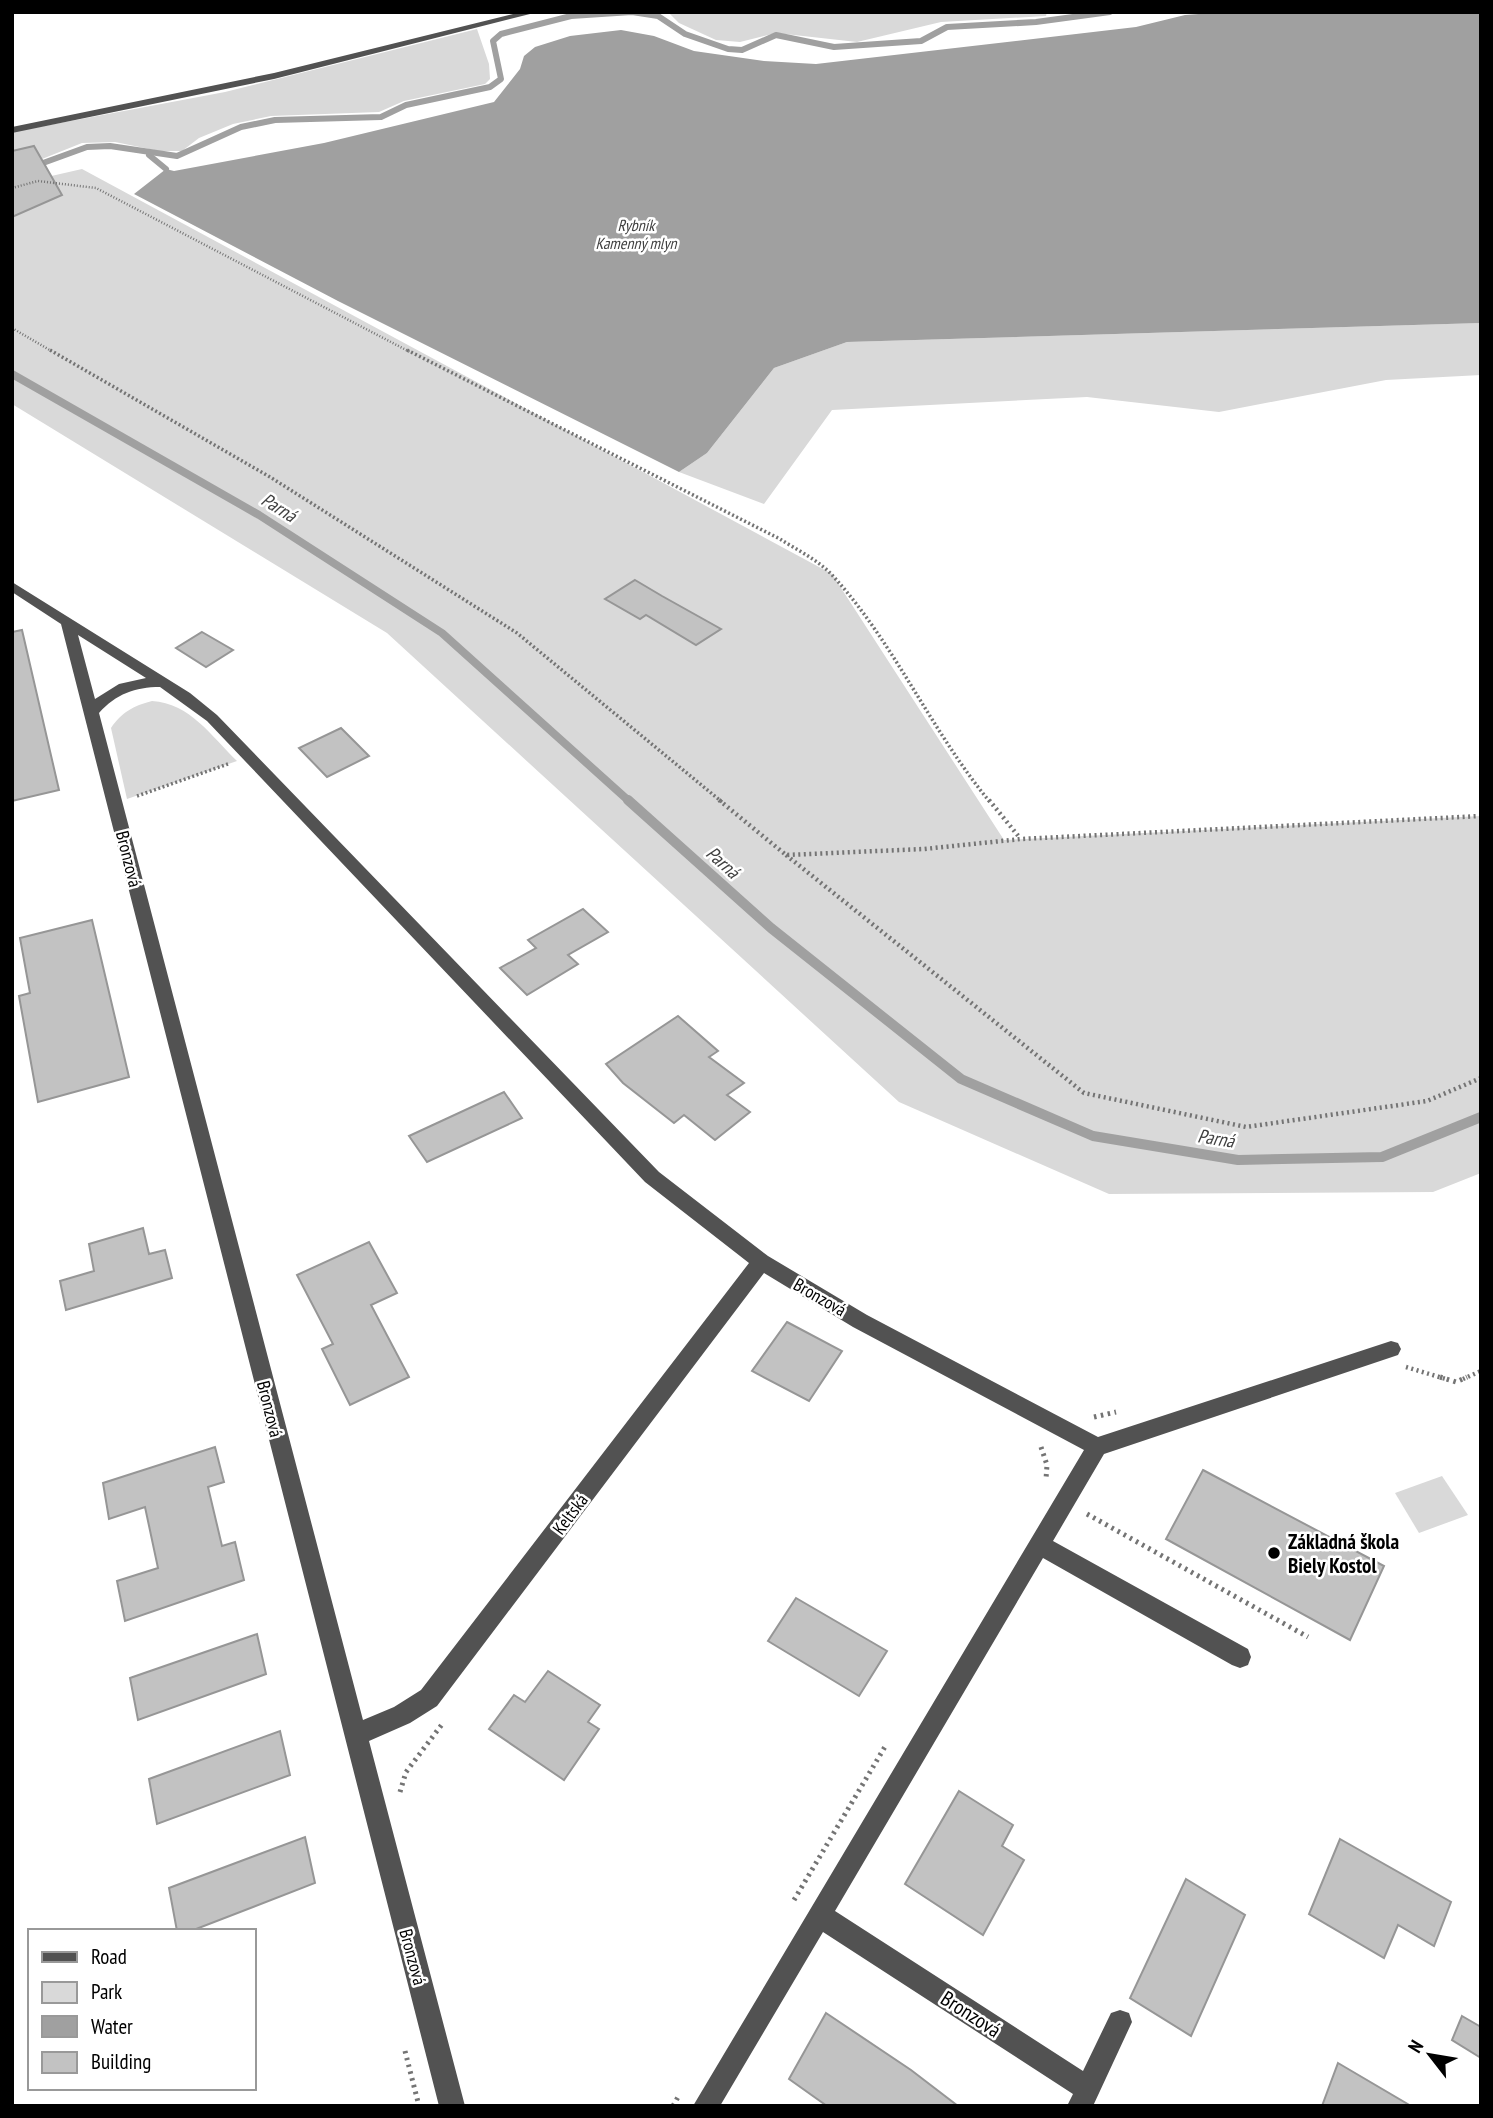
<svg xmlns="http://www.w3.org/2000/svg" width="1493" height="2118" font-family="'PT Sans Narrow',sans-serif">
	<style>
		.green { fill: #d9d9d9 }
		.water { fill: #a0a0a0 }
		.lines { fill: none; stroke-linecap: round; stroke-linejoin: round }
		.stream-far2 { stroke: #a0a0a0; stroke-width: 6 }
		.stream-far1 { stroke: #a0a0a0; stroke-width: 8 }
		.stream { stroke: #a0a0a0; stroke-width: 10 }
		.building { fill: #c2c2c2; stroke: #969696; stroke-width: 2 }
		.path-far3 { stroke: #747474; stroke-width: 2.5; stroke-dasharray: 1 2; stroke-linecap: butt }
		.path-far2 { stroke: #747474; stroke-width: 3.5; stroke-dasharray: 2 2.5; stroke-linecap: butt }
		.path-far1 { stroke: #747474; stroke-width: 4.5; stroke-dasharray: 2 3.5; stroke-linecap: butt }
		.path { stroke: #747474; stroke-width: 5; stroke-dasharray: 2.5 4.5; stroke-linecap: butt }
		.minor { fill: #525252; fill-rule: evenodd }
		.poi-dot { fill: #000; stroke: #fff; stroke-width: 2.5 }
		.labels { text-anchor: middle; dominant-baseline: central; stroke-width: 5; stroke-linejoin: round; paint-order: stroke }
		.far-water-label { font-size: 16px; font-style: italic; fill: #414141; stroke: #fff }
		.street-label { font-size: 18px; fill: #000; stroke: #fff }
		.water-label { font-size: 19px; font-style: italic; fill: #414141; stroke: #fff }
		.near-poi-label { font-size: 21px; font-weight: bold; fill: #000; stroke: #fff; text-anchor: start }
		.near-street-label { font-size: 21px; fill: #000; stroke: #fff }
	</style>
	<rect width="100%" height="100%" fill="#fff"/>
	<g class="green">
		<polygon points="668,12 1047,12 1046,16 941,22 857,42 776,33 740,42 716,40 679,23"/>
		<polygon points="477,29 489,64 490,79 485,84 404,101 379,112 271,116 233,124 199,138 182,151 159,151 115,142 82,143 12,171 12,132 225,92"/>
		<polygon points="82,169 832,574 1004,840 1481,816 1481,1173 1433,1192 1109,1194 899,1102 387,633 12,404 12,185"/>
		<polygon points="1481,323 1481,375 1386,380 1219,412 1087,397 832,410 764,504 679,472 707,453 774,368 847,342"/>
		<path d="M152,701c38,2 59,35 85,60l-110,38 -16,-71c11,-16 22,-22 41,-27z"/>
		<polygon points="1442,1476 1468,1515 1419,1533 1395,1493"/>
	</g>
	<polygon class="water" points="1226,12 1481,12 1481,323 847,342 774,368 707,453 679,472 338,301 134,194 166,169 174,171 324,143 494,102 520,69 524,56 535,47 570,36 621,30 654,36 694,51 764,61 816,64 1136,27 1185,15"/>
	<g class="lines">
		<g class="stream-far2">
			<polyline points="149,155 166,169"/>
			<polyline points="32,167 87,147 110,146 177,156 241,127 275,120 381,117 406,105 490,87 501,79 493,41 501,34 571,16 632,12 658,16 685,34 728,49 742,50 776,35 834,47 921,41 947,27 1036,22 1110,12"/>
		</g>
		<polyline class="stream-far1" points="12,374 259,515 442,633 630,802"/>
		<polyline class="stream" points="628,800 771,928 961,1079 1093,1136 1238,1160 1382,1157 1481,1117"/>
	</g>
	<g class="building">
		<polygon points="34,146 62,195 12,217 12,151"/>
		<polygon points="635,580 662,596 721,629 696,645 646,615 640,619 605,599"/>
		<polygon points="22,630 59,790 12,801 12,632"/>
		<polygon points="202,632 233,650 206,667 176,648"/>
		<polygon points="341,728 369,756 327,777 299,748"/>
		<polygon points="583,909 608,932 568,955 578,964 527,995 500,968 536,948 528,940"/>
		<polygon points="92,920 129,1077 38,1102 19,996 30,993 20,938"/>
		<polygon points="678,1016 718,1051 709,1057 744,1083 727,1095 750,1112 715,1140 684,1115 674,1123 623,1083 606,1064"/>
		<polygon points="504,1092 522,1118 427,1162 409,1136"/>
		<polygon points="143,1228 149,1254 165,1250 172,1278 66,1310 60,1281 94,1271 89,1244"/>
		<polygon points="369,1242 397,1293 371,1305 409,1377 350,1405 322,1349 333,1344 297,1275"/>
		<polygon points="787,1322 842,1351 809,1401 752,1371"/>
		<polygon points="215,1447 224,1482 208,1487 222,1546 235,1542 244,1580 125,1621 117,1581 158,1568 145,1507 109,1519 103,1483"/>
		<polygon points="1203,1470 1384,1566 1350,1640 1166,1539"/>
		<polygon points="796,1598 887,1651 859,1696 768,1641"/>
		<polygon points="257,1634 266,1674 138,1720 130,1678"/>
		<polygon points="548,1671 600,1705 588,1722 599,1729 564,1780 489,1729 514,1695 525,1702"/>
		<polygon points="280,1731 290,1775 157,1824 149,1779"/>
		<polygon points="959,1791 1013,1825 1002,1846 1024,1860 983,1935 905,1884"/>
		<polygon points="305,1837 315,1883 191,1931 177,1931 169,1888"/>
		<polygon points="1340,1839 1451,1902 1434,1946 1398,1925 1384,1958 1309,1914"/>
		<polygon points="1186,1879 1245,1915 1191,2036 1130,1998"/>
		<polygon points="826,2013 911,2070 958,2106 827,2106 789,2079"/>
		<polygon points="1462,2016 1481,2027 1481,2058 1452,2040"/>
		<polygon points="1338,2063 1411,2106 1322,2106"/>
	</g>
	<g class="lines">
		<g class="path-far3">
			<polyline points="12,188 38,181 96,188 410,352"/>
			<polyline points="12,328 53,352"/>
		</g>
		<g class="path-far2">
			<polyline points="50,350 270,477 517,633 722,802"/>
			<path d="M407,350l373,189c17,11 40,22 53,37 62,68 98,155 157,226"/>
			<polyline points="137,796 228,764"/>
		</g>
		<g class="path-far1">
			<polyline points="719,800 786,855 924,849 1021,839 1481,816"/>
			<polyline points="989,800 1020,838"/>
			<polyline points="786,855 1084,1093 1246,1127 1427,1101 1481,1078"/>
			<polyline points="1406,1367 1446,1379"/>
			<polyline points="1463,1379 1481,1371"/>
		</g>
		<g class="path">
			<polyline points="1440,1377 1456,1382 1467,1377"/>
			<polyline points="1094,1417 1116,1412"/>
			<polyline points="1041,1447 1047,1465 1046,1479"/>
			<polyline points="1087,1514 1308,1637"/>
			<polyline points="400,1792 406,1772 443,1723"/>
			<polyline points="794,1900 886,1745"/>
			<polyline points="405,2051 419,2106"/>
			<polyline points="673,2106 678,2097"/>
		</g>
		<g class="minor">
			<polygon points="521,12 538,12 274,79 12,133 12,127 274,73"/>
			<path d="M12,582l178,111 27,22 442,457 109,84 99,59 231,122 293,-96 7,2 3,6 -3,6 -294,99 -51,87 195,108 3,8 -3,8 -8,3 -8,-3 -189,-107 -208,353 248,160 28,-58 9,-3 9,3 3,9 -39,84h-26l6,-12 -250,-162 -103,174h-27l391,-656 -231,-123 -89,-54 -327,433 -27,17 -41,18 96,365h-26l-378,-1482 -49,-32zM78,635l68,43 -27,6 -24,15zM160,687l47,34 438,461 104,81 -328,427 -27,17 -31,13 -264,-1007c17,-19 36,-26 61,-26z"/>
		</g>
	</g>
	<circle class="poi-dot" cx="1274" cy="1553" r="7"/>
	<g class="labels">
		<g class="far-water-label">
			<text x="636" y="225">Rybník<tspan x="636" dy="18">Kamenný mlyn</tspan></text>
		</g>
		<g class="street-label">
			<text transform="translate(129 859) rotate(76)">Bronzová</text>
			<text transform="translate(820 1297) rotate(30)">Bronzová</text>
			<text transform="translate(270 1409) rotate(76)">Bronzová</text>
			<text transform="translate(570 1514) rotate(-53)">Keltská</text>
			<text transform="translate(413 1957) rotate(75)">Bronzová</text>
		</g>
		<g class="water-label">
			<text transform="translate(279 507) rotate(32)">Parná</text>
			<text transform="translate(723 862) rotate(42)">Parná</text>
			<text transform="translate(1216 1138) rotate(9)">Parná</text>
		</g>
		<g class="near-poi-label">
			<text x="1288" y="1541">Základná škola<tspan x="1288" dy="24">Biely Kostol</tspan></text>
		</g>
		<g class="near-street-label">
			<text transform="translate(971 2014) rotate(33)">Bronzová</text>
		</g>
	</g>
	<rect width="1493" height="2118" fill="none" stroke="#000000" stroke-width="28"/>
	<rect x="28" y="1929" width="228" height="161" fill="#ffffff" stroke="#999999" stroke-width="2"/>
	<rect x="42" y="1952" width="35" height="10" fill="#525252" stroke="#999999" stroke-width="2"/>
	<text x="91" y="1964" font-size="21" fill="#000000">Road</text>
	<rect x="42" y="1982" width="35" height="21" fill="#d9d9d9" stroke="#999999" stroke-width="2"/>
	<text x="91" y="1999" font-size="21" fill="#000000">Park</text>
	<rect x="42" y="2016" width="35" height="21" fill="#a0a0a0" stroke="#999999" stroke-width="2"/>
	<text x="91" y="2034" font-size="21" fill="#000000">Water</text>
	<rect x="42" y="2052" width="35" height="21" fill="#c2c2c2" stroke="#999999" stroke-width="2"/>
	<text x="91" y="2069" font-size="21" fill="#000000">Building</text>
	<g transform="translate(1430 2055) rotate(301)" stroke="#ffffff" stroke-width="5" paint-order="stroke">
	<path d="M0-5L12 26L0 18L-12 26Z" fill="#000000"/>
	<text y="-10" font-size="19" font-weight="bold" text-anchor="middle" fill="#000000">N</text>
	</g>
</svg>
